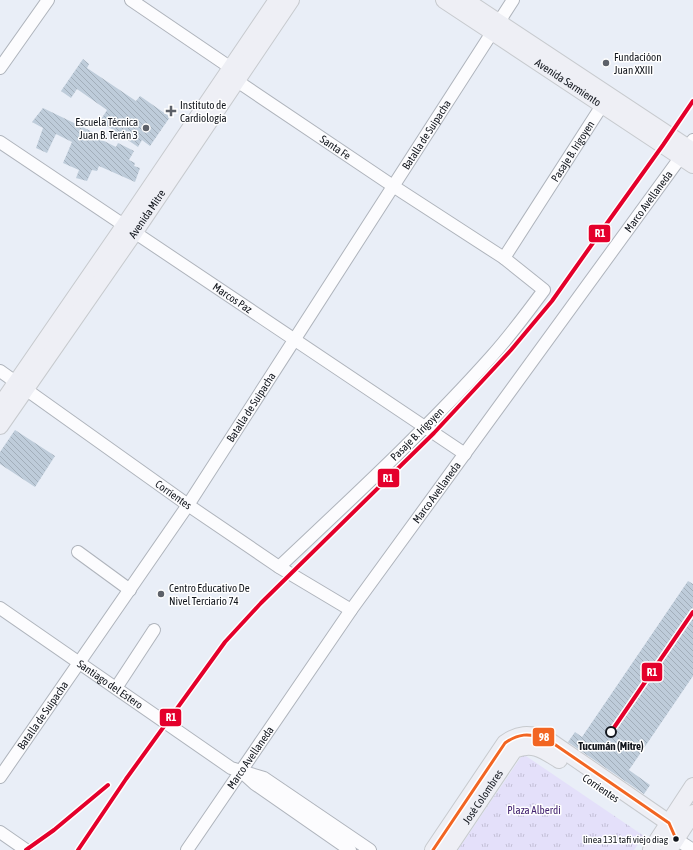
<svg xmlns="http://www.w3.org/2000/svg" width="693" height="850" font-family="'Asap Condensed',sans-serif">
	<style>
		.park { fill: url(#park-tufts) }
		.building { fill: url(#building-back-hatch) }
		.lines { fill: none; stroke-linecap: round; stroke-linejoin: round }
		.minor-casing { stroke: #afb4bc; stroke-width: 14 }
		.major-casing { stroke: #c7cace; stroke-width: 18 }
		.minor { stroke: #fcfcfe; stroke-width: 12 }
		.major { stroke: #eeeff5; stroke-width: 16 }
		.bus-1-casing { stroke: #fff; stroke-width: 6 }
		.bus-1 { stroke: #f26522; stroke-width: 3 }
		.rail-1-casing { stroke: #fff; stroke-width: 7 }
		.rail-1 { stroke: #e4002b; stroke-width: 4 }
		.poi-dot { fill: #5d6169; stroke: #fff; stroke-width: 1.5 }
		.stop-dot { fill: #fff; stroke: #11151c; stroke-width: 2 }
		.bus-dot { fill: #11151c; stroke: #fff; stroke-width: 1.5 }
		.labels { text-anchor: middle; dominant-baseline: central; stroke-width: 3; stroke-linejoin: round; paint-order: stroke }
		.bus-label { font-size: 10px; fill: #11151c; stroke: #fff; text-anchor: end }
		.poi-label { font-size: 11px; fill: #11151c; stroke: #fff; text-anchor: start }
		.street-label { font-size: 11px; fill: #11151c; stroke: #fff }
		.stop-label { font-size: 11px; font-weight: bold; fill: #11151c; stroke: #fff }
		.park-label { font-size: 11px; fill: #442471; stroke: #fff }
		.line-badge { stroke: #fff; stroke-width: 1.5 }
		.badge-label { font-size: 11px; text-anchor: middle; font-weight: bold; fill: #fff }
	</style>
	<defs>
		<pattern id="park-tufts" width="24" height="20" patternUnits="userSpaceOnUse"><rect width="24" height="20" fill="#e4e0fa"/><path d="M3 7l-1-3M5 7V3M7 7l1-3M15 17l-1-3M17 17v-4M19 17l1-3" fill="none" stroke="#c3bfd6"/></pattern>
		<pattern id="building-back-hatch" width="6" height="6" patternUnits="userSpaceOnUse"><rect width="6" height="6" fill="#beccda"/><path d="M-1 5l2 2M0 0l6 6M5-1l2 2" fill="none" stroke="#a2aeba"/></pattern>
	</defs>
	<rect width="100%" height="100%" fill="#e9eef7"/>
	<polygon class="park" points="523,754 644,836 634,850 458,850"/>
	<g class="building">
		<polygon points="83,59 89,64 87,68 136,101 140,96 170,117 150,146 142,140 138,147 100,121 107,110 77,89 71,98 61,91"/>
		<polygon points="43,108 101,136 100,139 116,147 118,143 134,151 129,160 135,163 134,166 140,168 135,182 99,166 97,171 92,170 87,181 76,178 79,170 63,163 72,142 56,134 47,153 36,148 43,128 32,122"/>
		<polygon points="15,430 55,456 35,487 0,464 0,452"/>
		<polygon points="688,581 693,584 693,676 629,770 650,785 644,794 568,742 575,732 582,737"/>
	</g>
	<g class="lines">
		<g class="minor-casing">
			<g id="minor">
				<path id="s1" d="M131,0l100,68 6,13 156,105 111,72 40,32c-17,23 -34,46 -53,67 -66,74 -140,142 -212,210"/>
				<polyline points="0,68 48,0"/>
				<path id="s2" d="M0,142l465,312"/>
				<path id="s3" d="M504,258l99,-154"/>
				<path id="s4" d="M0,371l188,134 91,62 72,43"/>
				<polyline points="78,552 130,590"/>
				<path id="s5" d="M0,608l231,160 33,10 106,72"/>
				<polyline points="116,688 154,630"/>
				<polyline points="244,774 255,784 350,850"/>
				<path id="s6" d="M0,777l188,-272 325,-505"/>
				<polyline points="0,832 26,850"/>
				<polyline points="676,839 693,850"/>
				<path id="s7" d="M187,850l164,-240 342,-470"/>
			</g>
		</g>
		<g class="major-casing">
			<g id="major">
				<path id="s8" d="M444,0l249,165"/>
				<polyline points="465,0 693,151"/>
				<polyline points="0,406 124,226 277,0"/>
				<path id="s9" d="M0,426l134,-193 157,-233"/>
				<path d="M433,850l72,-107c14,-10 23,-9 39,-6l125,86 7,16"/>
				<path id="s10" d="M447,850l67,-100c19,-8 29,0 45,10"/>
				<polyline points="651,850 693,786"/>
				<polyline points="669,850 693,813"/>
			</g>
		</g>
		<use href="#minor" class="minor"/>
		<use href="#major" class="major"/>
		<g class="bus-1-casing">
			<path id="bus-1" d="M433,850l72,-107c14,-10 23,-9 39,-6l125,86 7,16"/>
		</g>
		<use href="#bus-1" class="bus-1"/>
		<g class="rail-1-casing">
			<g id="rail-1">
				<polyline points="611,732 693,612"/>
				<polyline points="26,850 54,830 108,785"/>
				<polyline points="78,850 126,779 225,642 261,603 434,433 511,350 552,301 600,233 663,145 693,101"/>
			</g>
		</g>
		<use href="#rail-1" class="rail-1"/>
	</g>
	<g class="poi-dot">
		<circle cx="606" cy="63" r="4"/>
		<path d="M169 105h4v4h4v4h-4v4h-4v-4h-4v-4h4z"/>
		<circle cx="146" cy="128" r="4"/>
		<circle cx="161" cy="594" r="4"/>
	</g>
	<circle class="stop-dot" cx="611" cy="732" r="5"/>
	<circle class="bus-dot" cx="676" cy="839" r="3.5"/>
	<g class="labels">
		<g class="bus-label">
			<text x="668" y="839">linea 131 tafi viejo diag</text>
		</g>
		<g class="poi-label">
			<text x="614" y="57">Fundacióon<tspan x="614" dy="13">Juan XXIII</tspan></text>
			<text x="180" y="105">Instituto de<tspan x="180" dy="13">Cardiología</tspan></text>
			<text x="138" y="122" text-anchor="end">Escuela Técnica<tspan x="138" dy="13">Juan B. Terán 3</tspan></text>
			<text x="169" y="588">Centro Educativo De<tspan x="169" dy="13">Nivel Terciario 74</tspan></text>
		</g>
		<g class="street-label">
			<text stroke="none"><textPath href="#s8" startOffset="149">Avenida Sarmiento</textPath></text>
			<text stroke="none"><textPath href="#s6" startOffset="771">Batalla de Suipacha</textPath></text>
			<text stroke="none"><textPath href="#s1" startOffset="254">Santa Fe</textPath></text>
			<text stroke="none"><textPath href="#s3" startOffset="127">Pasaje B. Irigoyen</textPath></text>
			<text stroke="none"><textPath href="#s7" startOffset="796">Marco Avellaneda</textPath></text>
			<text stroke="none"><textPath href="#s9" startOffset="258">Avenida Mitre</textPath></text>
			<text stroke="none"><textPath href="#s2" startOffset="280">Marcos Paz</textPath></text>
			<text stroke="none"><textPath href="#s6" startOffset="447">Batalla de Suipacha</textPath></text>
			<text transform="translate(417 434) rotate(-45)">Pasaje B. Irigoyen</text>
			<text stroke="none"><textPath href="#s7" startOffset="436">Marco Avellaneda</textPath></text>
			<text stroke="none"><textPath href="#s4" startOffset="213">Corrientes</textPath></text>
			<text stroke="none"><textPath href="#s5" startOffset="134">Santiago del Estero</textPath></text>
			<text stroke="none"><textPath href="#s6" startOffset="75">Batalla de Suipacha</textPath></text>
			<text stroke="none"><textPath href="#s7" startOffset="112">Marco Avellaneda</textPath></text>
			<text transform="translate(601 788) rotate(34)">Corrientes</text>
			<text stroke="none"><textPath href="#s10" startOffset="64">José Colombres</textPath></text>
		</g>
		<g class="stop-label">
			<text x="611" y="746">Tucumán (Mitre)</text>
		</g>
		<g class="park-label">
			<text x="534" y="810">Plaza Alberdi</text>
		</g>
	</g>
	<g class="line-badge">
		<rect x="588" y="224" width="23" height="19" rx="4" fill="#e4002b"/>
		<rect x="377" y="468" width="23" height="20" rx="4" fill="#e4002b"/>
		<rect x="641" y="662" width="22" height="20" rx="4" fill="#e4002b"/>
		<rect x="159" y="708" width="23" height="19" rx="4" fill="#e4002b"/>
		<rect x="532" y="727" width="23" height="20" rx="4" fill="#f26522"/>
	</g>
	<g class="badge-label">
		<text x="600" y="237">R1</text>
		<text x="388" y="482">R1</text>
		<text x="652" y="676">R1</text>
		<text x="171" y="721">R1</text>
		<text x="544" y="741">98</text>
	</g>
</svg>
